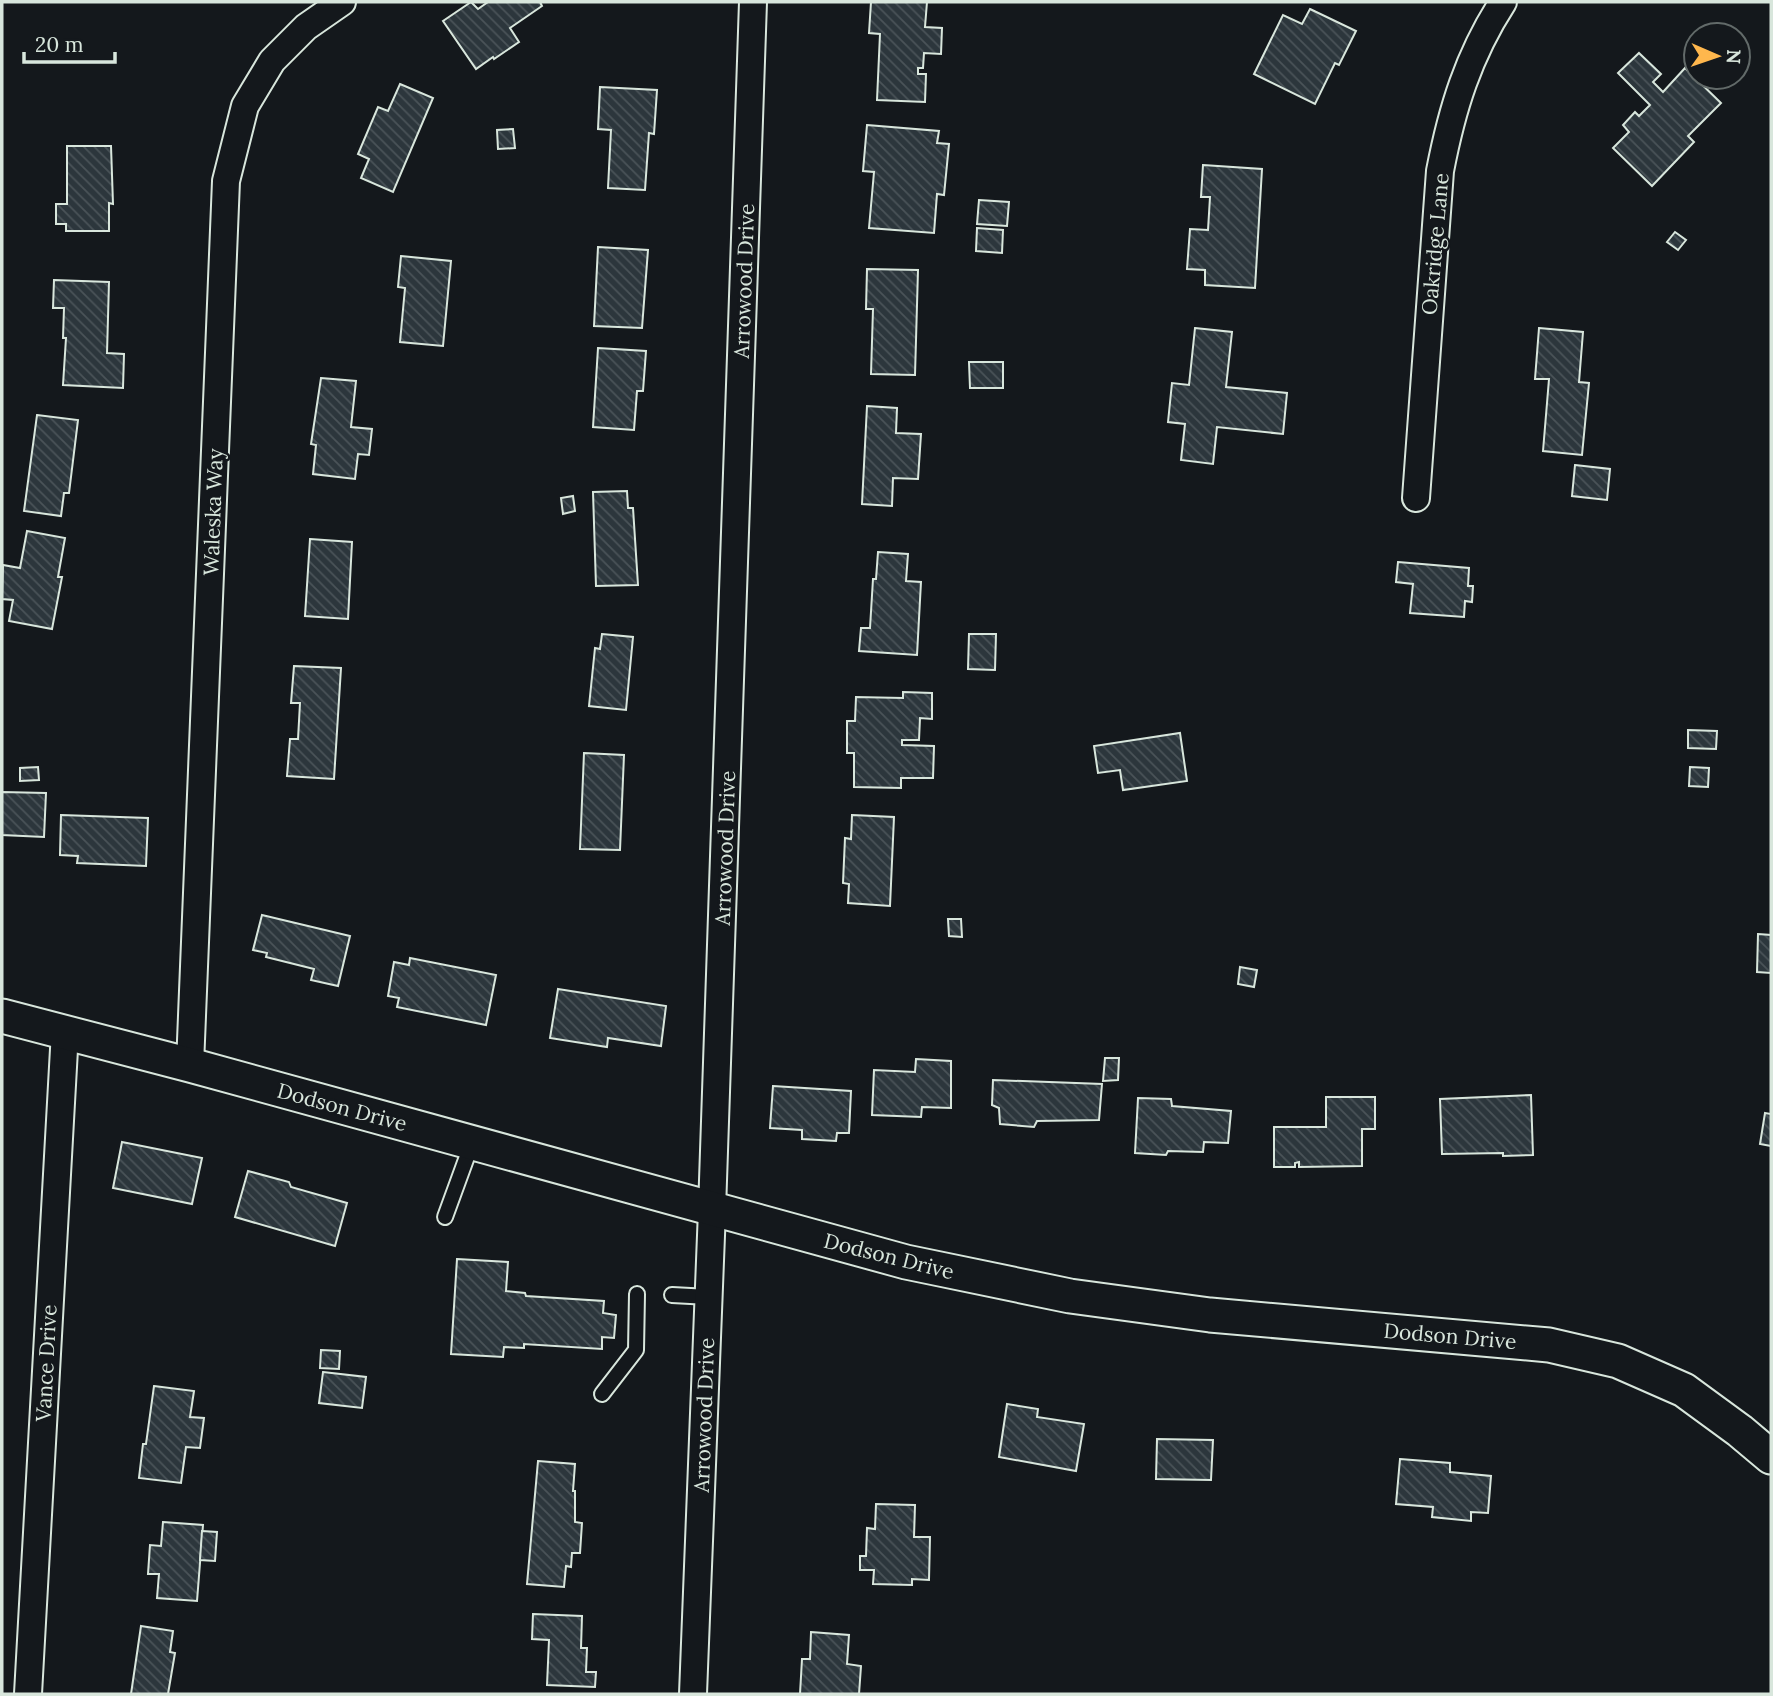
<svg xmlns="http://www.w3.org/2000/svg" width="1773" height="1696" font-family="Lora,serif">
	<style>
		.building { fill: url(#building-back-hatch); stroke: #d8e6dc; stroke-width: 2 }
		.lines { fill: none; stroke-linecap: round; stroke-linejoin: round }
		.service-casing { stroke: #d8e6dc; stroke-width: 18 }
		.minor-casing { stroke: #d8e6dc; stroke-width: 30 }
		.tertiary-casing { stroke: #d8e6dc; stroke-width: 37 }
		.service { stroke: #14181c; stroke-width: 14 }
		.minor { stroke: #14181c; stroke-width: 26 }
		.tertiary { stroke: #14181c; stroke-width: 33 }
		.labels { text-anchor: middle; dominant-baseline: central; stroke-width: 5; stroke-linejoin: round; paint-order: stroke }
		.street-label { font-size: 21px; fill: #d8e6dc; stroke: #14181c }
	</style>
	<defs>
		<pattern id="building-back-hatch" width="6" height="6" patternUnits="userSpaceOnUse" patternTransform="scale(1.75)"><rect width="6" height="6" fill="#2c363c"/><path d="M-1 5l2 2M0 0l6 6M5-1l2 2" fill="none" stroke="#4a5358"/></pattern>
	</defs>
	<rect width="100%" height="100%" fill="#14181c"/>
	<g class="building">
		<polygon points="471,2 478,9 488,2 540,2 542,6 510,28 519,42 494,59 493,57 476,69 443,21"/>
		<polygon points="871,2 927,2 925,27 942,28 941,54 924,53 923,68 918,68 918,74 926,74 925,102 877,100 880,34 869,33"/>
		<polygon points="1310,9 1356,31 1339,65 1335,63 1315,104 1254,74 1283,15 1302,24"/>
		<polygon points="1639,53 1661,74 1653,82 1663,92 1685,68 1721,103 1688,136 1694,142 1652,186 1613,148 1629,132 1623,125 1635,112 1639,116 1650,105 1618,73"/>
		<polygon points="400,84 433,98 393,192 361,178 369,159 358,154 378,107 388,111"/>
		<polygon points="600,87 657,90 654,134 649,133 645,190 608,188 611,130 598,129"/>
		<polygon points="867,125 939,131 937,143 949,144 944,195 937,194 934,233 869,228 874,172 863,171"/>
		<polygon points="513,129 515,148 498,149 497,130"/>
		<polygon points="67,146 111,146 113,204 109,203 109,231 66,231 66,224 56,224 56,204 67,204"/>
		<polygon points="1203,165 1262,169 1255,288 1205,285 1205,270 1187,269 1190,229 1208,230 1210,197 1201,197"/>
		<polygon points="979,200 1009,202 1007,226 977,224"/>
		<polygon points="977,228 1003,230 1002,253 976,251"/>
		<polygon points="1675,232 1686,240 1678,250 1667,242"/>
		<polygon points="598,247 648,250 642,328 594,326"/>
		<polygon points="401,256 451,261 443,346 400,342 405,288 398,287"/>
		<polygon points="867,269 918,270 915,375 871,374 873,309 866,309"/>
		<polygon points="54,280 109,282 107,353 124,354 123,388 63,385 66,338 63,338 64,308 53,308"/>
		<polygon points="1195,328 1232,332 1226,387 1287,393 1283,434 1217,427 1213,464 1181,460 1185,424 1168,422 1172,383 1189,385"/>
		<polygon points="1539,328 1583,332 1579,382 1589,383 1582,455 1543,451 1549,379 1535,379"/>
		<polygon points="598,348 646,351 643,391 637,391 634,430 593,427"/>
		<polygon points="969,362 1003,362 1003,388 970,388"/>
		<polygon points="321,378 356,381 351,427 372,429 369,455 358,454 355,479 313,474 316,445 311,444"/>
		<polygon points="867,406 897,408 896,433 921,434 918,479 893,478 892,506 862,504"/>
		<polygon points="37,415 78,420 69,493 64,493 61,516 24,511"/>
		<polygon points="1575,465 1610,469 1607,500 1572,496"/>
		<polygon points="627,491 628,508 633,508 638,585 596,586 593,492"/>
		<polygon points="573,496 575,511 563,514 561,498"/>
		<polygon points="27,531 65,538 58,577 62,577 52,629 9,621 13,600 2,599 3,565 20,568"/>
		<polygon points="310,539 352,542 348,619 305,616"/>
		<polygon points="878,552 908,554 906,581 921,582 917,655 859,651 861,628 870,628 873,579 876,579"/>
		<polygon points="1398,562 1469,568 1468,586 1473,586 1472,602 1465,601 1464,617 1410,613 1413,584 1396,582"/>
		<polygon points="602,634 633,637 626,710 589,706 595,648 600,649"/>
		<polygon points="969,634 996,634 995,670 968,669"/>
		<polygon points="294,666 341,668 334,779 287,776 290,739 298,739 300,703 291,703"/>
		<polygon points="903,692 932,693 932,719 920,718 919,740 902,740 902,745 934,746 933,778 901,778 901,788 854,787 854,753 847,753 847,721 855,721 856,697 903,698"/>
		<polygon points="1688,730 1717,731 1716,749 1688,748"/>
		<polygon points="1180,733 1187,781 1123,790 1120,770 1098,773 1094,746"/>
		<polygon points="584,753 624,755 620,850 580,849"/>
		<polygon points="38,767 39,780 20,781 20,768"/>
		<polygon points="1690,767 1709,768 1708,787 1689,786"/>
		<polygon points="2,792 46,793 44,837 2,835"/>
		<polygon points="61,815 148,818 146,866 77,863 78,856 60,855"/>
		<polygon points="852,815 894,817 890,906 848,903 849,884 843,883 845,838 851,839"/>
		<polygon points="262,915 350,936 338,986 311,980 314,969 266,957 267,953 253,950"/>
		<polygon points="948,919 961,919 962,937 949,936"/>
		<polygon points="1758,934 1771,935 1771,973 1757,972"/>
		<polygon points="410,958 496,975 486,1025 397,1007 399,998 388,996 394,962 409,965"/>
		<polygon points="1240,967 1257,970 1254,987 1238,984"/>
		<polygon points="558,989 666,1006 661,1046 608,1038 607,1047 550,1038"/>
		<polygon points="1105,1058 1119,1058 1118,1080 1103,1081"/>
		<polygon points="916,1059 951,1061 951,1108 922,1107 921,1117 872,1115 874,1070 915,1072"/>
		<polygon points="993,1080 1102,1084 1099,1120 1037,1121 1034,1127 1000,1124 999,1108 992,1105"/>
		<polygon points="773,1086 851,1091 849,1133 837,1133 836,1141 802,1139 802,1130 770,1128"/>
		<polygon points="1531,1095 1533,1155 1503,1156 1503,1153 1442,1154 1440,1099"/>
		<polygon points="1326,1097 1375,1097 1375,1129 1362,1129 1362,1166 1299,1167 1299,1162 1295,1163 1295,1167 1274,1167 1274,1127 1326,1127"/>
		<polygon points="1138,1098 1171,1099 1172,1106 1231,1111 1228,1143 1204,1142 1203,1152 1168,1151 1166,1155 1135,1153"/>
		<polygon points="1765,1113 1771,1114 1771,1146 1760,1144"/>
		<polygon points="122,1142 202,1158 192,1204 113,1188"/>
		<polygon points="248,1171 289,1182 291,1187 347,1203 335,1246 235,1217"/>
		<polygon points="457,1259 508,1262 506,1291 525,1293 526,1296 604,1301 603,1313 616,1315 614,1338 602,1337 602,1349 524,1344 524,1348 504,1347 503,1357 451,1354"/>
		<polygon points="321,1350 340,1351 339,1369 320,1368"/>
		<polygon points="323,1372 366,1377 362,1408 319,1403"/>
		<polygon points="154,1386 194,1391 190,1417 204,1418 200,1448 186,1447 181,1483 139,1478 143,1444 146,1444"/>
		<polygon points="1007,1404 1038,1409 1037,1417 1084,1424 1076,1471 999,1457"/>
		<polygon points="1157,1439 1213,1440 1211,1480 1156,1479"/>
		<polygon points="1400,1459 1450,1463 1450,1472 1491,1476 1488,1513 1471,1512 1471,1521 1432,1517 1433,1507 1396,1504"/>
		<polygon points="538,1461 575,1464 573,1491 575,1491 575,1522 582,1523 580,1553 572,1553 571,1567 566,1566 564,1587 527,1584"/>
		<polygon points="876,1504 915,1505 914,1537 930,1537 929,1580 912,1579 912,1585 873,1584 874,1570 860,1570 860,1556 866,1556 867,1528 875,1529"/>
		<polygon points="163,1522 203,1525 197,1601 157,1598 159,1574 148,1574 150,1545 161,1546"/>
		<polygon points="202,1531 217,1532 215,1561 200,1560"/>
		<polygon points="533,1614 582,1616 581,1648 587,1648 586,1672 596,1672 595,1687 547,1685 549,1640 532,1639"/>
		<polygon points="141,1626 173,1631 170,1652 175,1653 168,1694 131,1694"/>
		<polygon points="811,1632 849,1635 847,1664 861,1666 859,1694 800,1694 802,1659 810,1659"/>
	</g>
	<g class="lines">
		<g class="service-casing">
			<g id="service">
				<polyline points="445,1217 472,1143"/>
				<polyline points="672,1295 709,1297"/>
				<polyline points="602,1394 636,1350 637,1294"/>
			</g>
		</g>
		<g class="minor-casing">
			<g id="minor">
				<path d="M1416,498l24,-327c12,-62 28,-115 63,-169"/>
				<polyline points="190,1065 226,181 245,106 272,61 306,27 342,2"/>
				<polyline points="28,1694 65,1031"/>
				<polyline points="693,1694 712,1210 753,2"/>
			</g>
		</g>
		<g class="tertiary-casing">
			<polyline id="tertiary" points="2,1016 190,1065 906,1262 1070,1296 1210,1315 1549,1345 1618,1361 1684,1390 1740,1431 1771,1457"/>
		</g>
		<use href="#service" class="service"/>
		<use href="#minor" class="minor"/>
		<use href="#tertiary" class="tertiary"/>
	</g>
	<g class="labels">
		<g class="street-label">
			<text transform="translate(1435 244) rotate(-85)">Oakridge Lane</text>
			<text transform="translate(744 281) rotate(-88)">Arrowood Drive</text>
			<text transform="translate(213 512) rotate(-88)">Waleska Way</text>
			<text transform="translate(725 848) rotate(-88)">Arrowood Drive</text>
			<text transform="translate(342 1107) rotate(15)">Dodson Drive</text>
			<text transform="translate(889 1256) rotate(14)">Dodson Drive</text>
			<text transform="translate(1450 1336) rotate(5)">Dodson Drive</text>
			<text transform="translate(46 1363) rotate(-87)">Vance Drive</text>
			<text transform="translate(704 1415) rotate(-88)">Arrowood Drive</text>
		</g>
	</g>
	<rect width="1773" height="1696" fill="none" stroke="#d8e6dc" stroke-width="7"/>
	<g transform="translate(1717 56) rotate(92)"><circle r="33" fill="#14181c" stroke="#626a69" stroke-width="2"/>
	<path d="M0-5L12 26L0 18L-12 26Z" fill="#ffb74d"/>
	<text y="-10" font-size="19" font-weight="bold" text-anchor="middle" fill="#d8e6dc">N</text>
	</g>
	<path d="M24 52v10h91v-10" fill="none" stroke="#d8e6dc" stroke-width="3.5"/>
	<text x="35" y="52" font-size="21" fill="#d8e6dc" stroke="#14181c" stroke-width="5" paint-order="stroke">20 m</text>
</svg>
